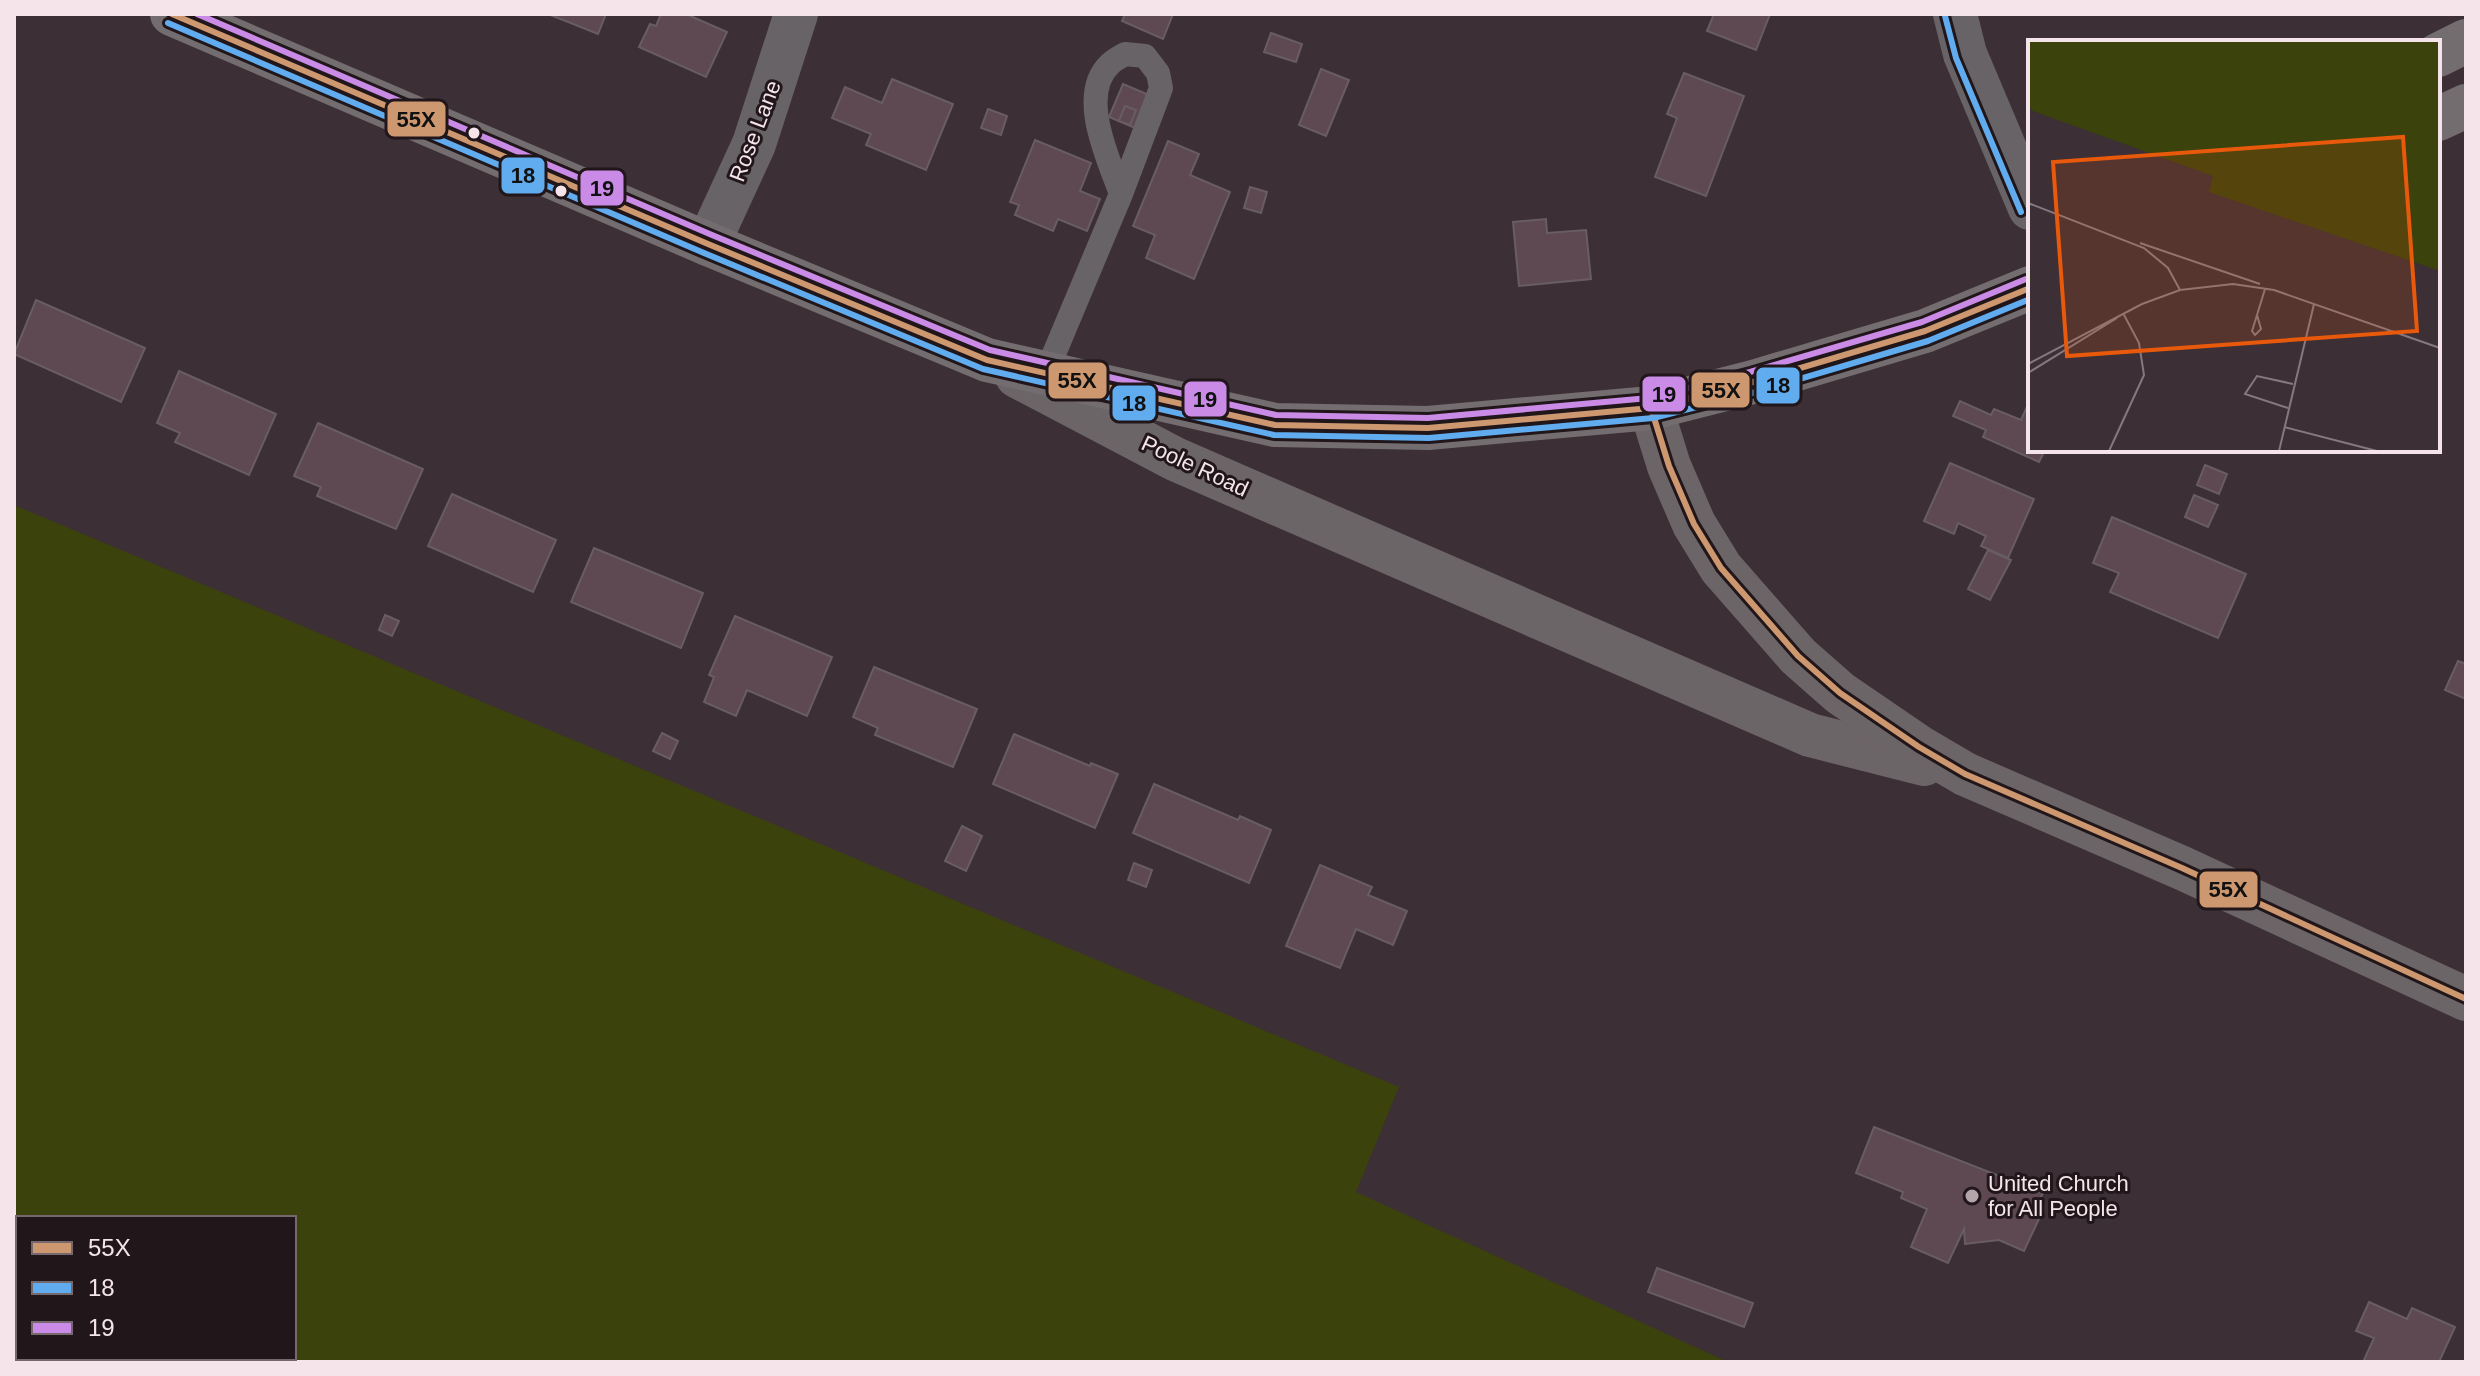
<svg xmlns="http://www.w3.org/2000/svg" width="2480" height="1376" font-family="Arial,sans-serif">
	<style>
		.green { fill: #3b420c; fill-rule: evenodd }
		.building { fill: #5e4953; stroke: #685d62; stroke-width: 2 }
		.lines { fill: none; stroke-linecap: round; stroke-linejoin: round }
		.service { stroke: #686366; stroke-width: 24 }
		.minor { stroke: #686366; stroke-width: 44 }
		.tertiary { stroke: #686366; stroke-width: 44 }
		.secondary { stroke: #6c6568; stroke-width: 44 }
		.primary { stroke: #736d70; stroke-width: 44 }
		.bus-1-casing { stroke: #21171b; stroke-width: 12 }
		.bus-2-casing { stroke: #21171b; stroke-width: 12 }
		.bus-3-casing { stroke: #21171b; stroke-width: 12 }
		.bus-1 { stroke: #cd976f; stroke-width: 6 }
		.bus-2 { stroke: #60acee; stroke-width: 6 }
		.bus-3 { stroke: #ca8be6; stroke-width: 6 }
		.bus-dot { fill: #f5e5eb; stroke: #21171b; stroke-width: 3 }
		.poi-dot { fill: #b4a5ab; stroke: #21171b; stroke-width: 3 }
		.labels { text-anchor: middle; dominant-baseline: central; stroke-width: 6; stroke-linejoin: round; paint-order: stroke }
		.street-label { font-size: 22px; fill: #f5e5eb; stroke: #21171b }
		.poi-label { font-size: 22px; fill: #f5e5eb; stroke: #21171b; text-anchor: start }
		.inset-road { fill: none; stroke: #86787e; stroke-width: 2 }
		.view { fill: #e8590c; fill-opacity: 0.15; stroke: #e8590c; stroke-width: 4 }
		.inset-edge { fill: none; stroke: #f5e5eb; stroke-width: 4 }
		.line-badge { stroke: #21171b; stroke-width: 3 }
		.pale-badge-label { font-size: 22px; text-anchor: middle; font-weight: bold; fill: #111 }
	</style>
	<rect width="100%" height="100%" fill="#3c2f35"/>
	<path class="green" d="M14,505l1385,582 -43,105 372,170h-1714zM18,1218h276v140h-276z"/>
	<g class="building">
		<polygon points="548,14 606,14 598,34"/>
		<polygon points="661,14 686,14 727,32 706,77 639,47 650,24 656,26"/>
		<polygon points="1125,14 1173,14 1163,39 1122,21"/>
		<polygon points="1714,14 1770,14 1756,50 1707,31"/>
		<polygon points="1271,33 1302,44 1296,62 1264,52"/>
		<polygon points="1321,69 1349,80 1326,136 1299,125"/>
		<polygon points="1684,73 1744,96 1706,196 1655,177 1677,118 1667,114"/>
		<polygon points="892,79 953,104 926,170 866,145 871,134 832,118 845,87 882,103"/>
		<polygon points="1123,84 1149,95 1135,128 1109,117"/>
		<polygon points="1125,106 1136,110 1130,125 1119,121"/>
		<polygon points="988,109 1007,116 1001,135 981,128"/>
		<polygon points="1035,140 1091,163 1080,191 1100,199 1087,231 1058,219 1053,231 1015,215 1019,205 1010,202"/>
		<polygon points="1168,141 1199,154 1190,175 1230,192 1194,279 1146,258 1155,235 1133,226"/>
		<polygon points="1250,187 1267,192 1261,213 1244,208"/>
		<polygon points="1546,219 1547,233 1586,230 1591,279 1519,286 1513,222"/>
		<polygon points="36,300 145,348 121,402 14,354"/>
		<polygon points="179,371 276,414 249,475 175,442 180,433 157,423"/>
		<polygon points="2030,400 2030,450 2045,450 2039,462 1983,437 1986,430 1953,416 1960,401 1991,415 1994,409 2021,420"/>
		<polygon points="318,423 423,469 396,529 317,496 321,487 294,476"/>
		<polygon points="1950,463 2034,499 2008,558 1981,546 1986,536 1958,523 1954,534 1924,521"/>
		<polygon points="2205,465 2227,474 2219,494 2197,485"/>
		<polygon points="452,494 556,540 533,592 428,546"/>
		<polygon points="2194,495 2218,505 2208,527 2185,517"/>
		<polygon points="2112,517 2246,574 2218,638 2110,592 2119,573 2093,563"/>
		<polygon points="594,548 703,593 681,648 571,602"/>
		<polygon points="1988,550 2011,560 1990,600 1968,589"/>
		<polygon points="385,615 399,621 392,636 379,630"/>
		<polygon points="735,616 832,657 807,716 747,690 736,716 704,702 714,677 709,675"/>
		<polygon points="2458,661 2466,664 2466,699 2445,690"/>
		<polygon points="874,667 977,709 953,767 875,735 878,728 853,717"/>
		<polygon points="662,733 678,741 670,759 653,751"/>
		<polygon points="1014,734 1090,766 1091,763 1118,774 1095,828 993,784"/>
		<polygon points="1154,784 1238,820 1240,816 1271,830 1249,883 1133,833"/>
		<polygon points="962,826 982,836 966,871 945,861"/>
		<polygon points="1134,863 1152,870 1146,887 1128,880"/>
		<polygon points="1320,865 1372,887 1368,895 1407,911 1393,945 1356,929 1340,968 1286,946"/>
		<polygon points="1874,1127 2043,1193 2037,1205 2044,1208 2024,1251 1999,1240 1965,1244 1964,1229 1948,1263 1911,1247 1927,1209 1901,1198 1903,1192 1856,1173"/>
		<polygon points="1657,1268 1753,1303 1744,1327 1648,1292"/>
		<polygon points="2369,1302 2407,1319 2412,1308 2455,1327 2439,1362 2363,1362 2374,1338 2356,1331"/>
	</g>
	<g class="lines">
		<path class="service" d="M1046,373l75,-179 40,-106 -3,-15 -13,-17 -20,-2c-5,3 -11,6 -15,10 -33,31 -1,96 11,130"/>
		<polyline class="minor" points="1955,14 1965,54 2030,208"/>
		<polyline class="tertiary" points="708,244 754,144 796,14"/>
		<g class="secondary">
			<polyline points="1017,376 1175,459 1810,735 1924,764"/>
			<polyline points="1651,408 1669,466 1694,524 1721,568 1798,656 1840,693 1919,747 1965,774 2182,868 2466,999"/>
		</g>
		<g class="primary">
			<polyline points="172,14 708,244 987,360 1275,425 1428,428 1651,408 1753,382 1925,331 2030,288"/>
			<polyline points="2438,55 2466,41"/>
			<polyline points="2438,119 2466,106"/>
		</g>
		<g class="bus-1-casing">
			<g id="bus-1">
				<polyline points="172,14 708,244 987,360 1275,425 1428,428 1651,408 1753,382 1925,331 2030,288"/>
				<polyline points="1651,408 1669,466 1694,524 1721,568 1798,656 1840,693 1919,747 1965,774 2182,868 2466,999"/>
			</g>
		</g>
		<g class="bus-2-casing">
			<g id="bus-2">
				<polyline points="1945,16 1956,58 2021,212"/>
				<polyline points="168,23 704,253 983,369 1274,435 1429,438 1653,418 1756,392 1928,341 2030,299"/>
			</g>
		</g>
		<g class="bus-3-casing">
			<polyline id="bus-3" points="197,14 712,235 990,350 1276,415 1428,418 1649,398 1750,372 1922,322 2026,279"/>
		</g>
		<use href="#bus-1" class="bus-1"/>
		<use href="#bus-2" class="bus-2"/>
		<use href="#bus-3" class="bus-3"/>
	</g>
	<g class="bus-dot">
		<circle cx="474" cy="133" r="7"/>
		<circle cx="561" cy="191" r="7"/>
	</g>
	<circle class="poi-dot" cx="1972" cy="1196" r="8"/>
	<g class="labels">
		<g class="street-label">
			<text transform="translate(755 131) rotate(-69)">Rose Lane</text>
			<text transform="translate(1195 466) rotate(25)">Poole Road</text>
		</g>
		<g class="poi-label">
			<text x="1988" y="1183">United Church<tspan x="1988" dy="25">for All People</tspan></text>
		</g>
	</g>
	<g transform="translate(2028 40)">
		<rect width="412" height="412" fill="#3c2f35"/>
		<path d="M0,1h412v230l-231,-79 4,-16 -180,-65 -5,-6z" fill="#3b420c"/>
		<path class="inset-road" d="M0,163l116,45 24,20 12,22M112,203l120,41M229,275l4,14 -6,6 -3,-4 5,-16 8,-26M0,324l114,-60 38,-14 53,-6 41,6 166,58M0,333l89,-55M260,368l-43,-14 12,-18 36,8M256,387l93,24M81,411l35,-76 -5,-32 -16,-30M251,411l35,-147"/>
		<path class="view" d="M375,97l14,194 -350,25 -14,-194z"/>
		<rect width="412" height="412" class="inset-edge"/>
	</g>
	<g class="line-badge">
		<rect x="386" y="100" width="61" height="38" rx="8" fill="#cd976f"/>
		<rect x="500" y="156" width="46" height="39" rx="8" fill="#60acee"/>
		<rect x="579" y="169" width="46" height="38" rx="8" fill="#ca8be6"/>
		<rect x="1047" y="361" width="61" height="39" rx="8" fill="#cd976f"/>
		<rect x="1755" y="366" width="46" height="39" rx="8" fill="#60acee"/>
		<rect x="1690" y="371" width="61" height="38" rx="8" fill="#cd976f"/>
		<rect x="1641" y="375" width="46" height="38" rx="8" fill="#ca8be6"/>
		<rect x="1183" y="380" width="45" height="38" rx="8" fill="#ca8be6"/>
		<rect x="1111" y="384" width="46" height="38" rx="8" fill="#60acee"/>
		<rect x="2198" y="870" width="61" height="39" rx="8" fill="#cd976f"/>
	</g>
	<g class="pale-badge-label">
		<text x="416" y="127">55X</text>
		<text x="523" y="183">18</text>
		<text x="602" y="196">19</text>
		<text x="1077" y="388">55X</text>
		<text x="1778" y="393">18</text>
		<text x="1721" y="398">55X</text>
		<text x="1664" y="402">19</text>
		<text x="1205" y="407">19</text>
		<text x="1134" y="411">18</text>
		<text x="2228" y="897">55X</text>
	</g>
	<rect width="2480" height="1376" fill="none" stroke="#f5e5eb" stroke-width="32"/>
	<rect x="16" y="1216" width="280" height="144" fill="#21171b" stroke="#76696e" stroke-width="2"/>
	<rect x="32" y="1242" width="40" height="12" fill="#cd976f" stroke="#76696e" stroke-width="2"/>
	<text x="88" y="1256" font-size="24" fill="#f5e5eb">55X</text>
	<rect x="32" y="1282" width="40" height="12" fill="#60acee" stroke="#76696e" stroke-width="2"/>
	<text x="88" y="1296" font-size="24" fill="#f5e5eb">18</text>
	<rect x="32" y="1322" width="40" height="12" fill="#ca8be6" stroke="#76696e" stroke-width="2"/>
	<text x="88" y="1336" font-size="24" fill="#f5e5eb">19</text>
</svg>
